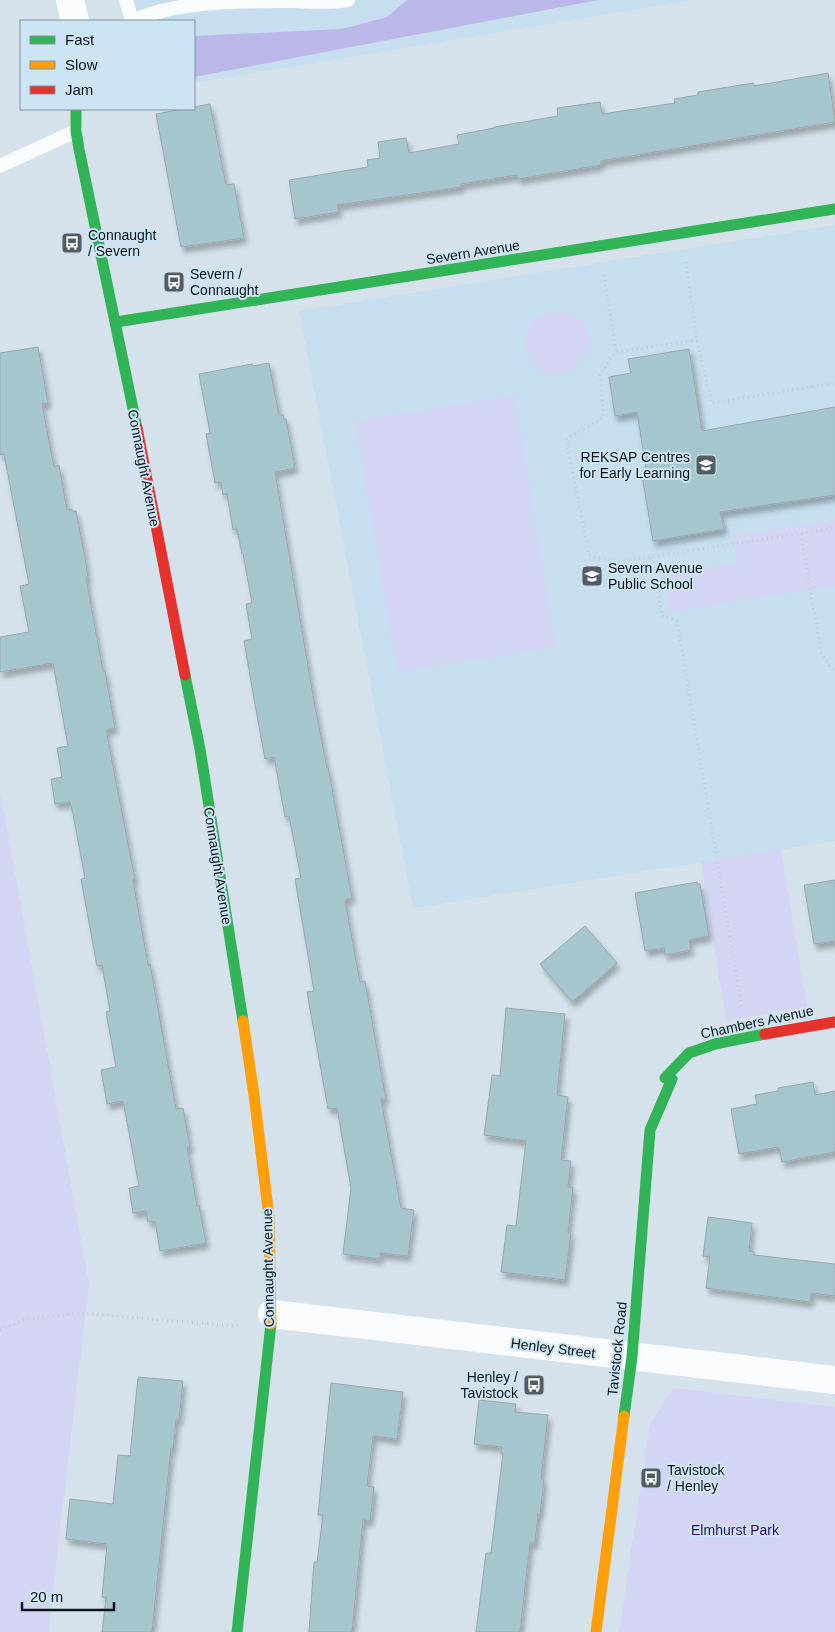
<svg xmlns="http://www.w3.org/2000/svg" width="835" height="1632" font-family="Arial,sans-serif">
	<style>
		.built { fill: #c6deed }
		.green { fill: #d4d5f4 }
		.forest { fill: #bcb7e9 }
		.building { fill: #a5c6cd; stroke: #9ba7ab; filter: url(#shadow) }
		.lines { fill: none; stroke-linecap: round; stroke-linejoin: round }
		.path { stroke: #c7cbce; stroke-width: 3; stroke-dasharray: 1 4; stroke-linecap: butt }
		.lane { stroke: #f9fbfc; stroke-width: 14 }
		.street { stroke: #f9fbfc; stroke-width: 28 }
		.fast { stroke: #30b455; stroke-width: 11 }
		.slow { stroke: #ff9f0a; stroke-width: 11 }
		.jam { stroke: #e5322d; stroke-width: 11 }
		.labels { text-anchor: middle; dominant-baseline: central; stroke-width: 4; stroke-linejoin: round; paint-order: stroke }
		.poi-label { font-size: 14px; fill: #0c151a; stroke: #cce4f4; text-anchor: start }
		.street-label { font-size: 14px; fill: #0c151a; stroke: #cce4f4 }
		.park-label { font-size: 14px; fill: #33046b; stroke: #cce4f4 }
	</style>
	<defs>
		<filter id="shadow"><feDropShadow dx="3" dy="5.5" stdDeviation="2.5" flood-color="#0004"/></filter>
	</defs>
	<rect width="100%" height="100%" fill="#d5e2eb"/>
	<g class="built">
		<polygon points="119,0 692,0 194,83 194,21 123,21"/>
		<polygon points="835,225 835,841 413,908 299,311"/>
	</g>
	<g class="green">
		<path d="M556,311c25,4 26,8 37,29 -4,8 -7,18 -13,24 -11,13 -35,14 -47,1 -4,-4 -6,-13 -9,-18 7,-26 4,-30 32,-36z"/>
		<polygon points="515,396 556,647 397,672 355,421"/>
		<polygon points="835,520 835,586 669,612 663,574 738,563 734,536"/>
		<polygon points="0,790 89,1284 48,1632 0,1632"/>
		<polygon points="781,849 807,1007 726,1021 701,862"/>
		<polygon points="673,1388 835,1407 835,1632 619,1632 650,1424"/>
	</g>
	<polygon class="forest" points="407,0 598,0 194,77 194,36 342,29 387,17"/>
	<g class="building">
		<polygon points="828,73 835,122 601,161 601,165 518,179 517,175 461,184 461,187 337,205 339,212 295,219 289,180 368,167 367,160 380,158 378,142 406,138 409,153 459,144 457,135 494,128 494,127 558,116 557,108 600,102 602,114 675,103 674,99 698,95 698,92 753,83 754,86"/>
		<polygon points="210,104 226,185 234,184 244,238 181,247 156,114 183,109 194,109 194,107"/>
		<polygon points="38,347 48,403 42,404 54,467 59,465 67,510 72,509 72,511 76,511 85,557 88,578 86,578 103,671 105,671 115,728 106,730 135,879 133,880 148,965 150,964 176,1109 183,1108 190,1147 187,1147 197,1206 199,1205 206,1243 160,1251 155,1221 148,1222 146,1211 133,1213 129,1188 139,1186 123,1101 107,1104 101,1070 116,1067 106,1012 110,1011 102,965 97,966 81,879 85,878 73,814 70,802 55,804 51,779 62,777 57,748 68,746 53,663 0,672 0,637 29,632 20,586 29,584 4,454 0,455 0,353"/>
		<polygon points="689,349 702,431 835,407 835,495 720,512 724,529 653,541 642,475 647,475 637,412 615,416 609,377 631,373 628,359"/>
		<polygon points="269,363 279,415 283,415 284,419 286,419 295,468 275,472 314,701 327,768 328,767 352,898 345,900 360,982 365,981 376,1044 386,1099 381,1099 401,1208 414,1210 408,1256 380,1253 380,1259 343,1254 351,1188 337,1108 328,1109 307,992 314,991 295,879 301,878 289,816 285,817 274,757 265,759 256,710 244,641 252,639 246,604 252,603 243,554 242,554 237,529 233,530 227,494 223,495 221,482 215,483 206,434 210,433 199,374 252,364 253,366"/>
		<polygon points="835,880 835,941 814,944 804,885"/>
		<polygon points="697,882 697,884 700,884 709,936 689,940 691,950 665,955 664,948 645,951 635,893"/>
		<polygon points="585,926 617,963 572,1002 540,964"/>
		<polygon points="506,1008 565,1014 557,1095 568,1097 561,1160 571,1161 568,1187 573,1187 568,1233 571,1233 565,1280 501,1272 507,1225 516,1226 526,1141 484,1135 492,1075 500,1076"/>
		<polygon points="813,1082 815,1095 835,1091 835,1152 782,1162 779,1147 739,1154 731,1109 757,1104 755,1095 778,1091 778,1088"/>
		<polygon points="708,1217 752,1223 749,1251 754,1252 754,1255 835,1264 835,1296 811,1293 810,1302 706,1288 710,1257 703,1256"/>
		<polygon points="138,1377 183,1381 179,1420 176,1420 173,1449 171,1448 152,1632 102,1632 106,1598 102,1597 107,1544 66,1539 70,1499 113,1504 118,1455 130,1456"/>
		<polygon points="331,1383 403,1392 397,1439 373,1436 367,1486 374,1487 370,1521 363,1520 352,1632 309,1632 314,1562 317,1562 323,1515 318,1515"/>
		<polygon points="479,1400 516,1404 515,1412 548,1415 541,1479 544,1479 540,1514 538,1514 535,1543 530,1543 520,1632 476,1632 486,1553 491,1553 503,1453 501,1453 502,1447 474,1444"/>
	</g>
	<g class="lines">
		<g class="path">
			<polyline points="686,262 697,340 712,403 835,383"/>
			<polyline points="604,275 616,352"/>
			<polyline points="697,340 616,352 600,374 604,417 566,439 589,555 619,562 835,528"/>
			<polyline points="801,534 821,652 831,668 835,671"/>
			<polyline points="652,557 662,616 677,621 742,1009"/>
			<polyline points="0,1330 26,1319 81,1313 234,1326 241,1324"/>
		</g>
		<g class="lane">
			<polyline points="126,0 132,21"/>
			<path d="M133,21c43,-21 113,-20 162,-20 17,1 36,2 53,-1"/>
			<polyline points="0,166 76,131"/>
		</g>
		<g class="street">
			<polyline points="70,0 75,21"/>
			<polyline points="272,1314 835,1380"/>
		</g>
		<g class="fast">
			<polyline points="76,109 76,131 79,149 137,428"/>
			<polyline points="116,322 835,209"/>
			<polyline points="185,675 200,749 243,1021"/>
			<polyline points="624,1416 632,1357 650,1130 672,1079 665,1078 689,1053 715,1044 765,1034"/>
			<polyline points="237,1632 271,1324"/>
		</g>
		<g class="slow">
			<polyline points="243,1021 254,1095 269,1217 271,1324"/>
			<polyline points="596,1632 624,1416"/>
		</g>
		<g class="jam">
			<polyline points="137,428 185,675"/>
			<polyline points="765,1034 835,1022"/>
		</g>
	</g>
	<defs>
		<g id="bus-square" transform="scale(1.125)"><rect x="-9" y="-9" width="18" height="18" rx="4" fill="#525d63" stroke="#cce4f4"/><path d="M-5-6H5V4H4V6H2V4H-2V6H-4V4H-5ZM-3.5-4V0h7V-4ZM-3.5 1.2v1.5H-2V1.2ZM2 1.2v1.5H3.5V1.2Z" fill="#fff"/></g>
		<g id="school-square" transform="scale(1.125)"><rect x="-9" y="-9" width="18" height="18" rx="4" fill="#525d63" stroke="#cce4f4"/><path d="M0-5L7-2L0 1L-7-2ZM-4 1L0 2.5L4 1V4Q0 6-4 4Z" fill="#fff"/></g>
	</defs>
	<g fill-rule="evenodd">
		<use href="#bus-square" x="72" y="243"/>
		<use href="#bus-square" x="174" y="282"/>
		<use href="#school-square" x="706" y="465"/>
		<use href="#school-square" x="592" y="576"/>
		<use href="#bus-square" x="534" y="1385"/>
		<use href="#bus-square" x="651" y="1478"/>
	</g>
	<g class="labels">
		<g class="poi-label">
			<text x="88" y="235">Connaught<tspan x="88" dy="16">/ Severn</tspan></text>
			<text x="190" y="274">Severn /<tspan x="190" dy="16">Connaught</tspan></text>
			<text x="690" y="457" text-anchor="end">REKSAP Centres<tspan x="690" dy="16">for Early Learning</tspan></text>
			<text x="608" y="568">Severn Avenue<tspan x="608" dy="16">Public School</tspan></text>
			<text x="518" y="1377" text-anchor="end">Henley /<tspan x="518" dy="16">Tavistock</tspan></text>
			<text x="667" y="1470">Tavistock<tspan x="667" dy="16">/ Henley</tspan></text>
		</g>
		<g class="street-label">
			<text transform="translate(473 252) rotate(-9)">Severn Avenue</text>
			<text transform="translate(144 468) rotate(79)">Connaught Avenue</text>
			<text transform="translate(218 866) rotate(81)">Connaught Avenue</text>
			<text transform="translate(757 1022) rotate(-12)">Chambers Avenue</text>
			<text transform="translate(268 1268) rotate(-91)">Connaught Avenue</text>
			<text transform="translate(553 1348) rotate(7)">Henley Street</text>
			<text transform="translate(617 1349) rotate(-84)">Tavistock Road</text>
		</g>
		<g class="park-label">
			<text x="735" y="1530">Elmhurst Park</text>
		</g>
	</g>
	<rect x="20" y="20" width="175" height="90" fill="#cce4f4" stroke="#7f919d"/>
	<rect x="30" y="36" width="25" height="8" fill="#30b455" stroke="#7f919d"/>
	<text x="65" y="45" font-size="15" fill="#0c151a">Fast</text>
	<rect x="30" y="61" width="25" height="8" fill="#ff9f0a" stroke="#7f919d"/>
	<text x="65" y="70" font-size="15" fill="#0c151a">Slow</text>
	<rect x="30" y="86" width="25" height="8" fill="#e5322d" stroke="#7f919d"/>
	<text x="65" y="95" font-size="15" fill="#0c151a">Jam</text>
	<path d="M22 1602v8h92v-8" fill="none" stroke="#0c151a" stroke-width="2.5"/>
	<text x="30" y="1602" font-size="15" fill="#0c151a" stroke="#cce4f4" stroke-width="4" paint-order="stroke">20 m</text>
</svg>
